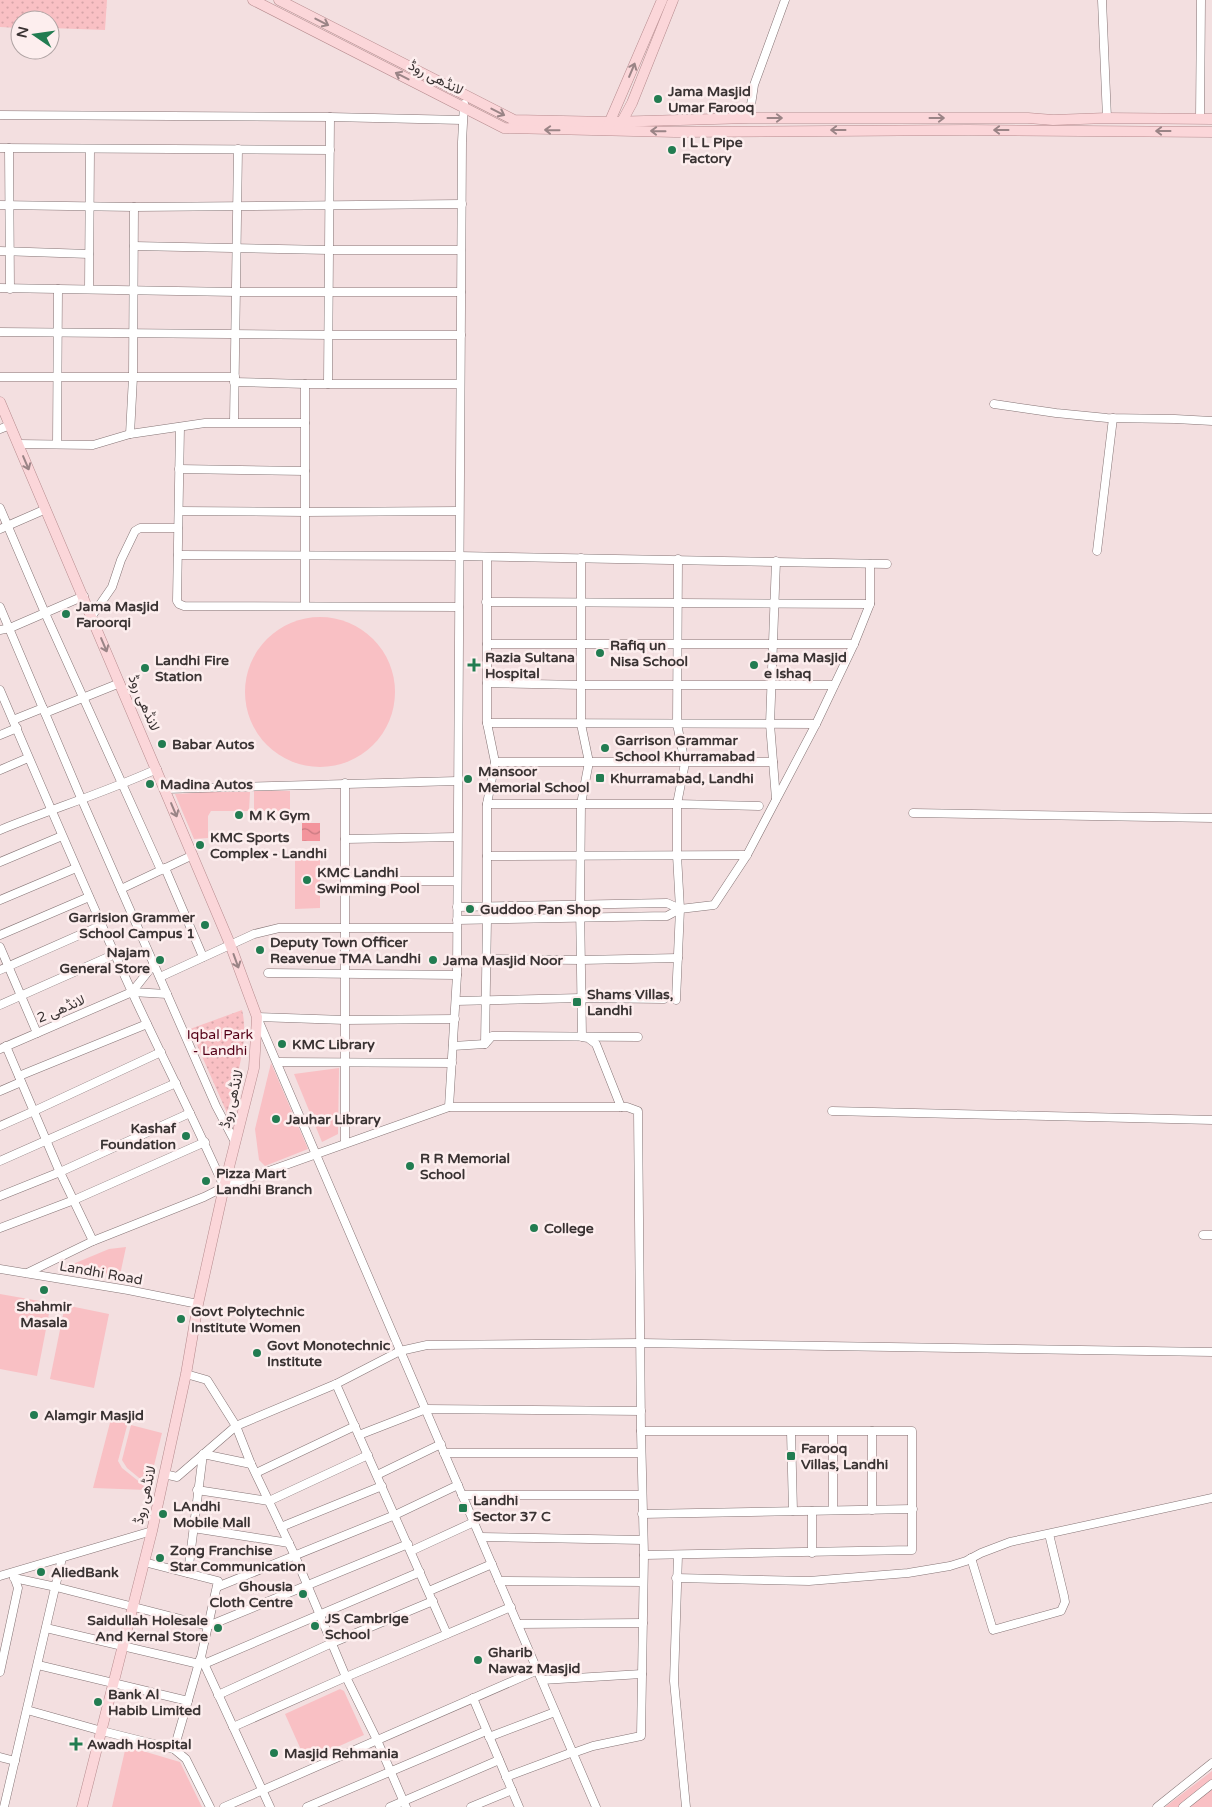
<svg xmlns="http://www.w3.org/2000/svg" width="1212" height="1807" font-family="'Varela Round',Vazirmatn,sans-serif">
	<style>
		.grass { fill: #f9c0c4 }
		.park { fill: url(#park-dots) }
		.water { fill: url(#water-waves) }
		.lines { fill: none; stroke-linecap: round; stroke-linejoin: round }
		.minor-casing { stroke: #857475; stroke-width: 9 }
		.major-casing { stroke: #b68b8e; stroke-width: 11 }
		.minor { stroke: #fff; stroke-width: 8 }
		.major { stroke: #fbd6d9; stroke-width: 10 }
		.oneway { stroke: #9a8486 }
		.poi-dot { fill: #227c51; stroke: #fdeeee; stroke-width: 2 }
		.labels { text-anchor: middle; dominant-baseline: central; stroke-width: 5; stroke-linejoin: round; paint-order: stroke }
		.street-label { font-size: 14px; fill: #3a3333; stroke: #fdeeee }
		.poi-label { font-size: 14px; font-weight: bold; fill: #3a3333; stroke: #fdeeee; text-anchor: start }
		.park-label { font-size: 14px; fill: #540017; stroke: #fdeeee }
	</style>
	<defs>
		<pattern id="park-dots" width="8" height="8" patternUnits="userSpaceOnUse" patternTransform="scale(1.25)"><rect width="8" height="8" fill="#f9c0c4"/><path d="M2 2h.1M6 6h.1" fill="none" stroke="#d6a5a9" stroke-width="1.8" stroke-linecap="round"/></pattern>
		<pattern id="water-waves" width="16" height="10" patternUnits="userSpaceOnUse" patternTransform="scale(1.25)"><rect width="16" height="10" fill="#f3949c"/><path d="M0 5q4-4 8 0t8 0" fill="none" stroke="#c67980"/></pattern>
	</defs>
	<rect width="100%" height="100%" fill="#f3dfe0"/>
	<g class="grass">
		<circle cx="320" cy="692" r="75"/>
		<rect x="254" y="791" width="36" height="20"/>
		<polygon points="211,792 250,792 249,811 211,811 208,816 208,838 194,839 175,794"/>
		<polygon points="295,850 320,851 320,908 295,909"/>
		<polygon points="271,1063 308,1149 265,1166 259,1160 255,1129"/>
		<polygon points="339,1068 338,1134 322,1142 294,1074"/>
		<polygon points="126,1247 120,1275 61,1269 109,1249"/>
		<polygon points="0,1294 51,1303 37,1376 0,1369"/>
		<polygon points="65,1305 109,1314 94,1388 50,1379"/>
		<polygon points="113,1411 130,1414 118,1461 122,1468 147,1488 147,1490 93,1488"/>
		<polygon points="131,1425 162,1433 149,1486 127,1468 122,1460"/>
		<polygon points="340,1689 344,1691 364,1735 306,1761 285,1714"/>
		<polygon points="126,1746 180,1762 202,1807 112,1807"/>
		<polygon points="1212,1771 1212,1807 1165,1807"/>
	</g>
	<g class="park">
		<polygon points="0,0 107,0 105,30 50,28 50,20 20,20 20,28 0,27"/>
		<path d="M242,1010c8,31 -7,72 -15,103l-37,-84z"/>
	</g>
	<rect class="water" x="302" y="823" width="18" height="18"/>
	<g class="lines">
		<g class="minor-casing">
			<g id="minor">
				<polyline points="1102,0 1107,118"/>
				<polyline points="0,115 330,117 462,120"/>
				<polyline points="749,118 754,85 785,0"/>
				<polyline points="1200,119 1201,0"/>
				<polyline points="0,148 330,150"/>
				<polyline points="9,148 10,289"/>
				<polyline points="0,205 134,207 133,377 130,434"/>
				<polyline points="134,207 462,204"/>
				<polyline points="134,246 329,250 461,250"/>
				<polyline points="0,251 89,254"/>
				<polyline points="0,288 58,289"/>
				<polyline points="89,289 90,150"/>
				<polyline points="0,332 329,335 461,335"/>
				<polyline points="0,377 235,377"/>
				<polyline points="234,382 305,384 460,384"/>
				<polyline points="328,384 330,117"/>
				<polyline points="994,404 1056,413 1107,418 1175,419 1212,421"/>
				<polyline points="234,422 238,149"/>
				<polyline points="180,427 177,601 179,604 184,606 459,607"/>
				<polyline points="0,429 10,425"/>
				<polyline points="18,444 93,445 130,434 205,423 305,423"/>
				<polyline points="57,444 58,289 236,292 461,292"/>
				<polyline points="179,469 305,471"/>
				<polyline points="0,508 45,613 161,870"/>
				<polyline points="179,511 305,512 459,511"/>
				<polyline points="0,529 46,509"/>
				<polyline points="1097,551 1113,418"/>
				<polyline points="178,555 459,556 887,564"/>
				<polyline points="581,558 581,724 589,762 581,804 580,904 582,1037 588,1038 596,1044 621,1107"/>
				<polyline points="486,602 870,604"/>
				<polyline points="305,606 305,384"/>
				<polyline points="0,607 81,798 216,1106 235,1142"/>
				<polyline points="92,616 112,587 121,560 135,531 140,528 178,528"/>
				<polyline points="0,630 10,628 84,596"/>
				<polyline points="487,644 854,644"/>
				<polyline points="487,683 581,685 834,685"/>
				<path d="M0,690c43,101 86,202 132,302 30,65 63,129 92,195"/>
				<polyline points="45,713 120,683"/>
				<polyline points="13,720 43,708"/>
				<polyline points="487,723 816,724"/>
				<polyline points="0,735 17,728"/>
				<polyline points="495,762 773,762"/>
				<polyline points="0,770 28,758"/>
				<polyline points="165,789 457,781"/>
				<polyline points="776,799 770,724 776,561"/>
				<polyline points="487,804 677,804 759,806"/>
				<polyline points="913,813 1212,818"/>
				<path d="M0,830c52,-21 106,-38 157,-61"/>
				<polyline points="345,839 457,837"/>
				<polyline points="487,856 747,855"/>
				<polyline points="0,862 62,836"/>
				<polyline points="165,868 203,957"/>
				<polyline points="345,881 457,881"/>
				<polyline points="121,889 193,855"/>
				<polyline points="0,900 76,868"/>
				<polyline points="457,907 667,903 680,909 714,905 747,855 816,724 854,644 870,604 870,564"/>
				<polyline points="457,920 667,916 680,909"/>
				<polyline points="0,935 89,897"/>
				<polyline points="0,947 37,1033"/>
				<polyline points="487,959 581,960 678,958"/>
				<polyline points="0,970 102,925"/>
				<polyline points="268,973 457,975"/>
				<polyline points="160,977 254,934 279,928 457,928"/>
				<polyline points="132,992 154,964"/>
				<polyline points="676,1000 680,909 677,855 677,804 685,763 677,724 678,559"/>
				<polyline points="456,1001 581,998 664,999"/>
				<polyline points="0,1005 115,954"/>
				<polyline points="455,1019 345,1020 257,1017 596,1807"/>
				<polyline points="485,1044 487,919 487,804 495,762 487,723 487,557"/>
				<polyline points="6,1046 58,1168 93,1241"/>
				<polyline points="453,1046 485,1044 492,1036 638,1037"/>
				<polyline points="0,1049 132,992 167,994"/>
				<polyline points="277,1062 452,1063"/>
				<polyline points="19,1076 147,1024"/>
				<polyline points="0,1091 21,1082"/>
				<polyline points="449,1107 457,975 462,142 464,104"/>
				<polyline points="832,1111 1212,1120"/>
				<polyline points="0,1126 34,1111 161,1052"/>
				<polyline points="345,1143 345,783"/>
				<polyline points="0,1161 176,1083"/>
				<polyline points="0,1196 60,1172 190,1113"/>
				<polyline points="0,1228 74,1200 205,1142"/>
				<polyline points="1203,1235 1212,1235"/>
				<polyline points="0,1269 128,1290 198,1304"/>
				<polyline points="27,1273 93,1241 204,1197 224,1187 449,1107 627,1107 638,1111 641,1431 644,1555 641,1736 593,1746 573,1753"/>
				<polyline points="186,1374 207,1380 236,1426 251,1464 295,1556 346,1677 377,1740 406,1807"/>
				<polyline points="336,1384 447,1634"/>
				<polyline points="641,1431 912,1431 912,1550 644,1555"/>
				<polyline points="791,1432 793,1511"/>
				<polyline points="359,1435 426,1409 641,1411"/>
				<polyline points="444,1453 641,1453"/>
				<polyline points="256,1473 355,1426"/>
				<polyline points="164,1474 177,1477 236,1426 336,1384 400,1351 427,1345 641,1343 1212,1352"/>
				<polyline points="377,1475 441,1444"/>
				<polyline points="197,1490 269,1501 368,1455"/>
				<polyline points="462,1495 642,1495"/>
				<polyline points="833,1510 833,1432"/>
				<polyline points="872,1510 872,1431"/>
				<polyline points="642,1514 913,1509"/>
				<polyline points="281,1527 382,1486"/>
				<polyline points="193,1528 289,1543"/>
				<polyline points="481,1537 643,1540"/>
				<polyline points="411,1551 474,1522"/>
				<polyline points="812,1553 812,1511"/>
				<polyline points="678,1555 674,1681 686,1807"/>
				<polyline points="971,1558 993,1630 1061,1611 1065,1602 1064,1596 1049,1534"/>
				<polyline points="144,1562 218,1581 201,1657 270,1807"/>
				<polyline points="188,1573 203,1454 251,1464"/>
				<polyline points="0,1576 152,1531"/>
				<polyline points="14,1578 56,1587 208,1626 408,1544"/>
				<polyline points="676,1578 809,1581 908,1573 950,1566 966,1561 981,1553 1010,1542 1212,1498"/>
				<polyline points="499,1581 643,1582"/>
				<polyline points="217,1587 395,1515 458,1485"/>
				<polyline points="429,1591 492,1564"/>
				<polyline points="518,1624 643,1623"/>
				<polyline points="46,1628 199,1664"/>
				<polyline points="204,1664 420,1572"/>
				<polyline points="38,1665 188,1701"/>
				<polyline points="0,1672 18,1588 13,1574"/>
				<polyline points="542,1680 642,1674"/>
				<polyline points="218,1695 332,1643 433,1601"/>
				<polyline points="473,1698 519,1807"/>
				<polyline points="27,1710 102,1731 174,1749 186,1759 210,1807"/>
				<polyline points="233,1727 346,1677 511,1607"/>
				<polyline points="489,1737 555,1712"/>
				<polyline points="174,1749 200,1659"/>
				<polyline points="0,1757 15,1761"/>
				<polyline points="506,1777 573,1752"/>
				<polyline points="4,1807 62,1558"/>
				<polyline points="224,1807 538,1670"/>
				<polyline points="307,1807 486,1731"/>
				<polyline points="390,1807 499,1760"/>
				<polyline points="471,1807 512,1790"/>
				<polyline points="1157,1807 1212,1763"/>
				<polyline points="1183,1807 1212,1784"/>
			</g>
		</g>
		<g class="major-casing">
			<g id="major">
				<polyline points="253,0 504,128 675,132 968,130 1212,132"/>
				<polyline points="279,0 514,120 610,122 749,118 1028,118 1053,120 1107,118 1212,119"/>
				<polyline points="619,127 632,103 673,0"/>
				<polyline points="607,128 662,0"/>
				<polyline points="0,402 230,944 257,1017 254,1068 224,1187 198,1304 186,1374 152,1531 82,1807"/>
			</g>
		</g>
		<use href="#minor" class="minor"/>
		<use href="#major" class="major"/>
	</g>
	<defs><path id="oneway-shaft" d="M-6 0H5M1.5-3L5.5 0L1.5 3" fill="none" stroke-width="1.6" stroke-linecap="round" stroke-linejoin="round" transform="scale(1.25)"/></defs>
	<g class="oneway">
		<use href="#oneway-shaft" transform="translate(322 22) rotate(27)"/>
		<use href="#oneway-shaft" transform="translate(632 70) rotate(-67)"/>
		<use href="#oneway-shaft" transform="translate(402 76) rotate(-153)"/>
		<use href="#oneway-shaft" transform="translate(498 112) rotate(27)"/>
		<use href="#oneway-shaft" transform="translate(775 118)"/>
		<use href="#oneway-shaft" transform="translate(937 118)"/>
		<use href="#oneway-shaft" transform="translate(552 130) rotate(-179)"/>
		<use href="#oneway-shaft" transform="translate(838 130) rotate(180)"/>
		<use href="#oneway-shaft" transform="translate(1001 130) rotate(-180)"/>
		<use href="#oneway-shaft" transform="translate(658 131) rotate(-179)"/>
		<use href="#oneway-shaft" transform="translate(1163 131) rotate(-180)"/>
		<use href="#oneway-shaft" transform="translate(26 463) rotate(67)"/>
		<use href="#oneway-shaft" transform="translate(104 645) rotate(67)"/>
		<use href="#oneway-shaft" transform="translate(174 810) rotate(67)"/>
		<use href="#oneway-shaft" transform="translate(236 961) rotate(70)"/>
	</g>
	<g class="poi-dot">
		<circle cx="658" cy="99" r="5"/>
		<circle cx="672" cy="150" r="5"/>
		<circle cx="66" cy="614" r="5"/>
		<circle cx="600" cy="653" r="5"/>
		<path d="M471.5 657.5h5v5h5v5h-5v5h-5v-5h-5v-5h5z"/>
		<circle cx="754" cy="665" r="5"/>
		<circle cx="145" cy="668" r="5"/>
		<circle cx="162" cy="744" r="5"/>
		<circle cx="605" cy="748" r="5"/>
		<rect x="595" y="773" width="10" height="10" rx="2.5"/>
		<circle cx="468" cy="779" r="5"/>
		<circle cx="150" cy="784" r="5"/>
		<circle cx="239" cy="815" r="5"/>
		<circle cx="200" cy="845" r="5"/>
		<circle cx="307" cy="880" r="5"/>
		<circle cx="470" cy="909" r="5"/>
		<circle cx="205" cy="925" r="5"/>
		<circle cx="260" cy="950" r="5"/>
		<circle cx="160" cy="960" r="5"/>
		<circle cx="433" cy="960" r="5"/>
		<rect x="572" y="997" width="10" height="10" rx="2.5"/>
		<circle cx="282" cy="1044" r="5"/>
		<circle cx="276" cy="1119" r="5"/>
		<circle cx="186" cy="1136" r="5"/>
		<circle cx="410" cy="1166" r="5"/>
		<circle cx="206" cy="1181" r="5"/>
		<circle cx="534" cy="1228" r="5"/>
		<circle cx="44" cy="1290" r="5"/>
		<circle cx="181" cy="1319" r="5"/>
		<circle cx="257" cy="1353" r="5"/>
		<circle cx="34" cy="1415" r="5"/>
		<rect x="786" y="1451" width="10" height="10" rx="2.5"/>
		<rect x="458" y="1503" width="10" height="10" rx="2.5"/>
		<circle cx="163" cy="1514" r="5"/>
		<circle cx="160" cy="1558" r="5"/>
		<circle cx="41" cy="1572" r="5"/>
		<circle cx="303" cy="1594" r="5"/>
		<circle cx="315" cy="1626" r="5"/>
		<circle cx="218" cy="1628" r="5"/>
		<circle cx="478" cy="1660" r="5"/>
		<circle cx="98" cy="1702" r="5"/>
		<path d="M73.5 1736.5h5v5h5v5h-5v5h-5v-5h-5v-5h5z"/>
		<circle cx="274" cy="1753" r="5"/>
	</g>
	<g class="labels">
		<g class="street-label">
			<text transform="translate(436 78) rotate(27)">لانڈھی روڈ</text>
			<text transform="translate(144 703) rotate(67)">لانڈھی روڈ</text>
			<text transform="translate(61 1009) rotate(-23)">لانڈھی 2</text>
			<text transform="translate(232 1099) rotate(-76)">لانڈھی روڈ</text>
			<text transform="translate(101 1273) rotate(10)">Landhi Road</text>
			<text transform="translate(145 1495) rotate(-77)">لانڈھی روڈ</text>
		</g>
		<g class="poi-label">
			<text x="668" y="91">Jama Masjid<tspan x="668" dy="16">Umar Farooq</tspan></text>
			<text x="682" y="142">I L L Pipe<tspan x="682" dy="16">Factory</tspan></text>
			<text x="76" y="606">Jama Masjid<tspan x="76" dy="16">Faroorqi</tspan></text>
			<text x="610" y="645">Rafiq un<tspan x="610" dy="16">Nisa School</tspan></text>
			<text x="485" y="657">Razia Sultana<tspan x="485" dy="16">Hospital</tspan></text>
			<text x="764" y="657">Jama Masjid<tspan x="764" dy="16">e Ishaq</tspan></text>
			<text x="155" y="660">Landhi Fire<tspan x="155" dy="16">Station</tspan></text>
			<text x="615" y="740">Garrison Grammar<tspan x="615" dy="16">School Khurramabad</tspan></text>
			<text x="172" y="744">Babar Autos</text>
			<text x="478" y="771">Mansoor<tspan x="478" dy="16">Memorial School</tspan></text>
			<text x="610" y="778">Khurramabad, Landhi</text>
			<text x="160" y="784">Madina Autos</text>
			<text x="249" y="815">M K Gym</text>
			<text x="210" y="837">KMC Sports<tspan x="210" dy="16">Complex - Landhi</tspan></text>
			<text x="317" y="872">KMC Landhi<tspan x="317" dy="16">Swimming Pool</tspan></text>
			<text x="480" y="909">Guddoo Pan Shop</text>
			<text x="195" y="917" text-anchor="end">Garrision Grammer<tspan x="195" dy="16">School Campus 1</tspan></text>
			<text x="270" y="942">Deputy Town Officer<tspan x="270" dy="16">Reavenue TMA Landhi</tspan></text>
			<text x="150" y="952" text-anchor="end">Najam<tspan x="150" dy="16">General Store</tspan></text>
			<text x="443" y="960">Jama Masjid Noor</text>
			<text x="587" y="994">Shams Villas,<tspan x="587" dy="16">Landhi</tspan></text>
			<text x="292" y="1044">KMC Library</text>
			<text x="286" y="1119">Jauhar Library</text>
			<text x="176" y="1128" text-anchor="end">Kashaf<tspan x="176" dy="16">Foundation</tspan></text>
			<text x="420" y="1158">R R Memorial<tspan x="420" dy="16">School</tspan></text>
			<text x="216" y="1173">Pizza Mart<tspan x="216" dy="16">Landhi Branch</tspan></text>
			<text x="544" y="1228">College</text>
			<text x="44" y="1306" text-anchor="middle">Shahmir<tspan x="44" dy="16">Masala</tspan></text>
			<text x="191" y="1311">Govt Polytechnic<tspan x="191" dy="16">Institute Women</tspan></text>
			<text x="267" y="1345">Govt Monotechnic<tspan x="267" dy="16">Institute</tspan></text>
			<text x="44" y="1415">Alamgir Masjid</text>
			<text x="801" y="1448">Farooq<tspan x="801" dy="16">Villas, Landhi</tspan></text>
			<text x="473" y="1500">Landhi<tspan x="473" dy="16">Sector 37 C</tspan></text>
			<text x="173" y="1506">LAndhi<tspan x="173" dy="16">Mobile Mall</tspan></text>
			<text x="170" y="1550">Zong Franchise<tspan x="170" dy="16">Star Communication</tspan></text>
			<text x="51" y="1572">AliedBank</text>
			<text x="293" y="1586" text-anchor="end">Ghousia<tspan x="293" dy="16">Cloth Centre</tspan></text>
			<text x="325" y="1618">JS Cambrige<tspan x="325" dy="16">School</tspan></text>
			<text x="208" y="1620" text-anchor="end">Saidullah Holesale<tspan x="208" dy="16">And Kernal Store</tspan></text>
			<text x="488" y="1652">Gharib<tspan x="488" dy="16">Nawaz Masjid</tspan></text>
			<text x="108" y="1694">Bank Al<tspan x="108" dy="16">Habib Limited</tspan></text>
			<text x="87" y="1744">Awadh Hospital</text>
			<text x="284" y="1753">Masjid Rehmania</text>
		</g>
		<g class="park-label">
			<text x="220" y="1034">Iqbal Park<tspan x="220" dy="16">- Landhi</tspan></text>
		</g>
	</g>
	<g transform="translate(35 35) rotate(283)"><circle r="24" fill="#fdeeee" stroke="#afa3a3"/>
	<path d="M0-4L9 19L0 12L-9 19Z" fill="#227c51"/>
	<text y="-8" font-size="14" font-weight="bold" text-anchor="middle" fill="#3a3333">N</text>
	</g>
</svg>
